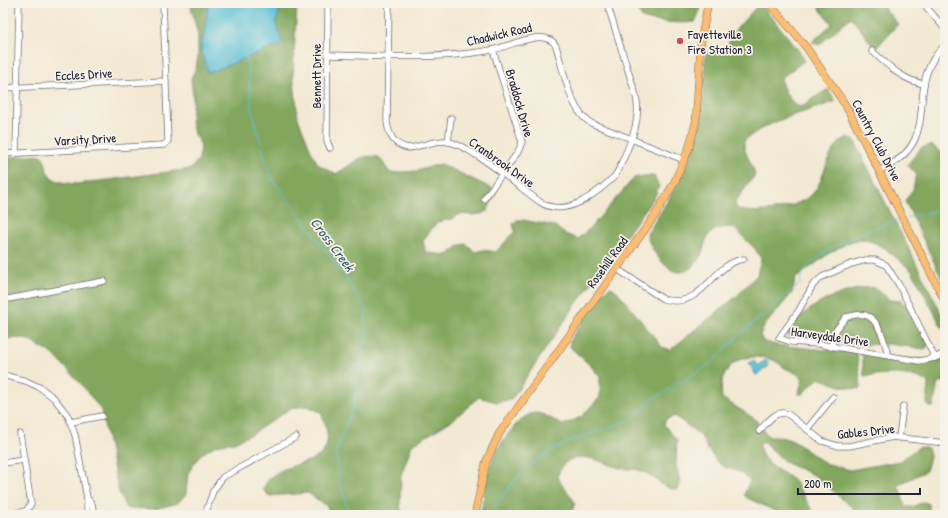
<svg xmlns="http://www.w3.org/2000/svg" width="948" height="518" font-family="'Patrick Hand',sans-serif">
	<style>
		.forest { fill: #81a65b; stroke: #52644b }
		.water { fill: #59c0d6; stroke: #3e7188 }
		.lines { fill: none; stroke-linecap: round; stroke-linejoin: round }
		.stream { stroke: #59c0d6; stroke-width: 1 }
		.minor-casing { stroke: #6b6870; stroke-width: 7 }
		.major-casing { stroke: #6b6870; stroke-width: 8 }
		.minor { stroke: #fff; stroke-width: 5.5 }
		.major { stroke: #fdbc6f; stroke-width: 7 }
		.poi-dot { fill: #d1495b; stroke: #f7f3e8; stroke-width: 1.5 }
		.labels { text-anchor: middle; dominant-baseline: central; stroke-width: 3.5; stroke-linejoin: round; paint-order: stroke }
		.street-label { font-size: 13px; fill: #22223b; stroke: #f7f3e8 }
		.poi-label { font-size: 13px; fill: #22223b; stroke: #f7f3e8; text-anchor: start }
		.water-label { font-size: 14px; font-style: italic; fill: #355971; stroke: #f7f3e8 }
	</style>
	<rect width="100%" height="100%" fill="#f7f3e8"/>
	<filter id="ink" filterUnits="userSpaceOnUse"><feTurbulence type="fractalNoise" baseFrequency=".025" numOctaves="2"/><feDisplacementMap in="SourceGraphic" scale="8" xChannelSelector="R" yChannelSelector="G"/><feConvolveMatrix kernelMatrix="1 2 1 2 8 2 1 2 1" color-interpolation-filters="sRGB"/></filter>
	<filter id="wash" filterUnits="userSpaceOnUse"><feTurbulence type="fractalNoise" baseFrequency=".012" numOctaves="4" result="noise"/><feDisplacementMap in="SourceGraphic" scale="16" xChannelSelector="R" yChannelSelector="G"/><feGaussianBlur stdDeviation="0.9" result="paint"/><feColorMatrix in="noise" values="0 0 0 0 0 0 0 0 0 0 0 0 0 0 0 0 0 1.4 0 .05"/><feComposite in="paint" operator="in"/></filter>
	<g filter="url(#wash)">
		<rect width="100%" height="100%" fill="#f2e9d3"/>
		<g class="forest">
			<path d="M190,3h107l-4,70 5,45 14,35 6,11 17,10c18,-8 21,-21 44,-17l11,16 26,-2 25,-7 54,26v5l-8,16 -6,3 -9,1 -13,-1 -8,5 -14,3 -14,19 3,12 22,2 12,-10 7,-1 8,8 8,-2 13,2 19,-21 -2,-7 4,-4h6l32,6 10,8 13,5 14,-13 42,-48 9,-2h11l5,10 -4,10 -81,111 -63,93 -15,2 -17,-5 -25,22 -42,26 -11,30 -1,31 3,9h-73l-3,-9 -19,-13 -39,3 -6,-6c13,-41 86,-9 58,-78l-14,-6 -16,2 -39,26 -18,8 -18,3 -16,10 -12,18 -2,21 -8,9 -23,6 -29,-1 -7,-15 -18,-83 -20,-26 -28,-30 -29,-16 -21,1v-160l4,-5 -1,-12 2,-5 33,-2c6,6 4,12 7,18 6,10 19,10 29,11l114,-15 8,-10 2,-14 -7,-11 -3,-13 2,-23 -2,-20 5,-10 2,-11v-22z"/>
			<path d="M633,3h70l-8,19c-12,2 -43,0 -53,-4z"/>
			<polygon points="815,3 880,3 898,24 875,49 851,17 819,45 812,42 832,24"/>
			<path d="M758,5h4l40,50 2,6 -23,17c0,10 10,26 19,29l28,-18 8,12c-31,12 -67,18 -92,40 -1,13 9,22 11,34l-19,26 -1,4 3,4c19,7 63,-1 76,-17 13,-17 12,-45 34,-55l6,3 91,181v12l-33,-62 -27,-23 -12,-6 -13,-3 -11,3 -21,12 -32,24 -4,15 -27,32 -5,10 3,6 13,4 81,8 4,34 -3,2 -18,-3 -21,-8 -17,16h-4l5,-15c-5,-6 -10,-7 -18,-11 -4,-2 -8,-7 -12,-8 -31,-10 -56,5 -51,38l33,21 14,18h11l12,3 33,23 25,7 50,-9 19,-14h7l3,3 1,7 -4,14 -28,14 8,22h6l12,-5 5,2v6l-2,5h-66l-47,-40 -28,-12 -21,-20h-5c-2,20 22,27 34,38 9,10 12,24 23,34h-33l-37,-17 -3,-3 6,-15 -10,-8 -16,-5 -8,-6 -9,-13 -6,-12 -26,-20 -9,3 -2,6 13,15 -1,26 5,17 -5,7c-14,-2 -22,-15 -35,-19 -6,-3 -14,-1 -21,-3 -23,-7 -51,-24 -63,9 5,10 13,16 18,26l-4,12h-90c2,-15 4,-31 8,-45 3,-15 29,-57 46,-57 10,0 19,8 28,12l18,-8 19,-20v-20l-9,-11 -21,-19v-7l35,-50 6,-3 6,4 45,56 8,3 67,-54 20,-21 4,-16 -6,-10 -22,-22c-9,0 -19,1 -25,9 -4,6 -4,14 -8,21 -9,16 -24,21 -37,6 -8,-9 -14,-17 -16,-29 24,-38 43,-68 53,-112 2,-12 4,-25 4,-37 1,-12 -1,-22 3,-33l20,1 3,-17z"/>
			<polygon points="931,145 945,155 945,238 941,245 945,257 945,285 905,201 913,190 916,174 907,165 921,148"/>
			<path d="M870,287l7,2 13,11 10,1 7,5 12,25c6,3 10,4 12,11l-6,7 -37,-5 -26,1 -38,-6 -35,-2 -2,-4c18,-28 51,-42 83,-46z"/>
			<path d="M862,353l19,4 56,3 8,-3v25l-7,1 -5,24h-3l-3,-4 1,-21c-20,-11 -42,-8 -64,-6z"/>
		</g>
		<g class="water">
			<polygon points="201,3 281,3 276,24 283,44 208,73 201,51 208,8"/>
			<polygon points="754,360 757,366 766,360 769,366 756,375 749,363"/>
		</g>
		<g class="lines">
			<g class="stream">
				<polyline points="247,58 252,111 268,168 273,180 345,276 366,311 366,339 359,369 353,407 336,451 339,479 349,515"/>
				<polyline points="907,218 945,208"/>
				<path d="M488,515l34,-44 28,-20 25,-12 55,-19 24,-22 56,-34 28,-28 62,-52c-1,-28 77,-59 100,-64"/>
			</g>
		</g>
	</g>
	<g filter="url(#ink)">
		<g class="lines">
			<g class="minor-casing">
				<g id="minor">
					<polyline points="328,3 327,141 330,148"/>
					<path d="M389,3l-2,119c2,14 7,23 21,26 12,-1 24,-7 36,-7 23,1 75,46 96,61 26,17 56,-8 75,-26l4,-7c10,-24 23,-47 17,-73l-29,-93"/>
					<polyline points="923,3 945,29"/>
					<path d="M872,51c17,15 30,29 52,33"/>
					<path d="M327,55c55,1 111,5 165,-5 17,-3 54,-24 64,-4 7,22 14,66 35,77l93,37"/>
					<polyline points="3,88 166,81"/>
					<polyline points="448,142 451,118"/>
					<polyline points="16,153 19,3"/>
					<polyline points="3,154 164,145 168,141 163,3"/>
					<path d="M880,170c68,-30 20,-83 65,-125"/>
					<polyline points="484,199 518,152 522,142 493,50"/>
					<path d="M617,269l46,30c41,12 48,-36 81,-40"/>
					<polyline points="939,289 945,286"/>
					<polyline points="3,300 104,281"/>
					<path d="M831,347l5,-17 10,-13c6,-1 12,-4 19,-2 14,3 20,28 23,40"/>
					<polyline points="935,358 899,285 886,265 875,260 866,260 851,264 822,277 813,285 799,310 779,338 791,342 818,344 919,361 935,358 945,353"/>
					<polyline points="3,375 26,381 41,388 54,398 68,416 75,435 87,498 87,515"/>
					<polyline points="71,422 102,416"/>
					<polyline points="807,429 833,397"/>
					<path d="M759,431c9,-9 17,-23 30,-16l33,26 16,5h11l44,-9 52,6"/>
					<polyline points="899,438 903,406"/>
					<polyline points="3,463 24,460"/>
					<polyline points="87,498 92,504 94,515"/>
					<polyline points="7,515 26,511 31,504 20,434"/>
					<polyline points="205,515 213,491 223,477 296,437"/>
				</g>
			</g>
			<g class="major-casing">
				<g id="major">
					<polyline points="769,3 806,47 846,106 945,301"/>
					<polyline points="475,515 486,462 499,434 656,214 674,183 689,148 696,121 701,42 708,3"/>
				</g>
			</g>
			<use href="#minor" class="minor"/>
			<use href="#major" class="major"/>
		</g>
	</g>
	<circle class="poi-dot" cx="680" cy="41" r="4"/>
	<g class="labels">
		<g class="street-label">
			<text transform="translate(499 34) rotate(-13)">Chadwick Road</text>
			<text transform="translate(84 74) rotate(-3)">Eccles Drive</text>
			<text transform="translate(316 76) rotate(-90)">Bennett Drive</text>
			<text transform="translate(520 103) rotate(74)">Braddock Drive</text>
			<text transform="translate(85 139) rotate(-3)">Varsity Drive</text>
			<text transform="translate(877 140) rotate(62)">Country Club Drive</text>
			<text transform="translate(502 162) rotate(35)">Cranbrook Drive</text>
			<text transform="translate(607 262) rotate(-54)">Rosehill Road</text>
			<text transform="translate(830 336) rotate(8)">Harveydale Drive</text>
			<text transform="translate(866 431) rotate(-6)">Gables Drive</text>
		</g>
		<g class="poi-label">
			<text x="688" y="34">Fayetteville<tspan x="688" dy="15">Fire Station 3</tspan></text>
		</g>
		<g class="water-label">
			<text transform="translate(333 244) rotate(53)">Cross Creek</text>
		</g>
	</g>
	<rect width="948" height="518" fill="none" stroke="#f7f3e8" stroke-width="16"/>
	<path d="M798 488v6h122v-6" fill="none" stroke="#22223b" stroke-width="2"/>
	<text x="804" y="488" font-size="12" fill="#22223b" stroke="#f7f3e8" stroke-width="3" paint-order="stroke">200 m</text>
</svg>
